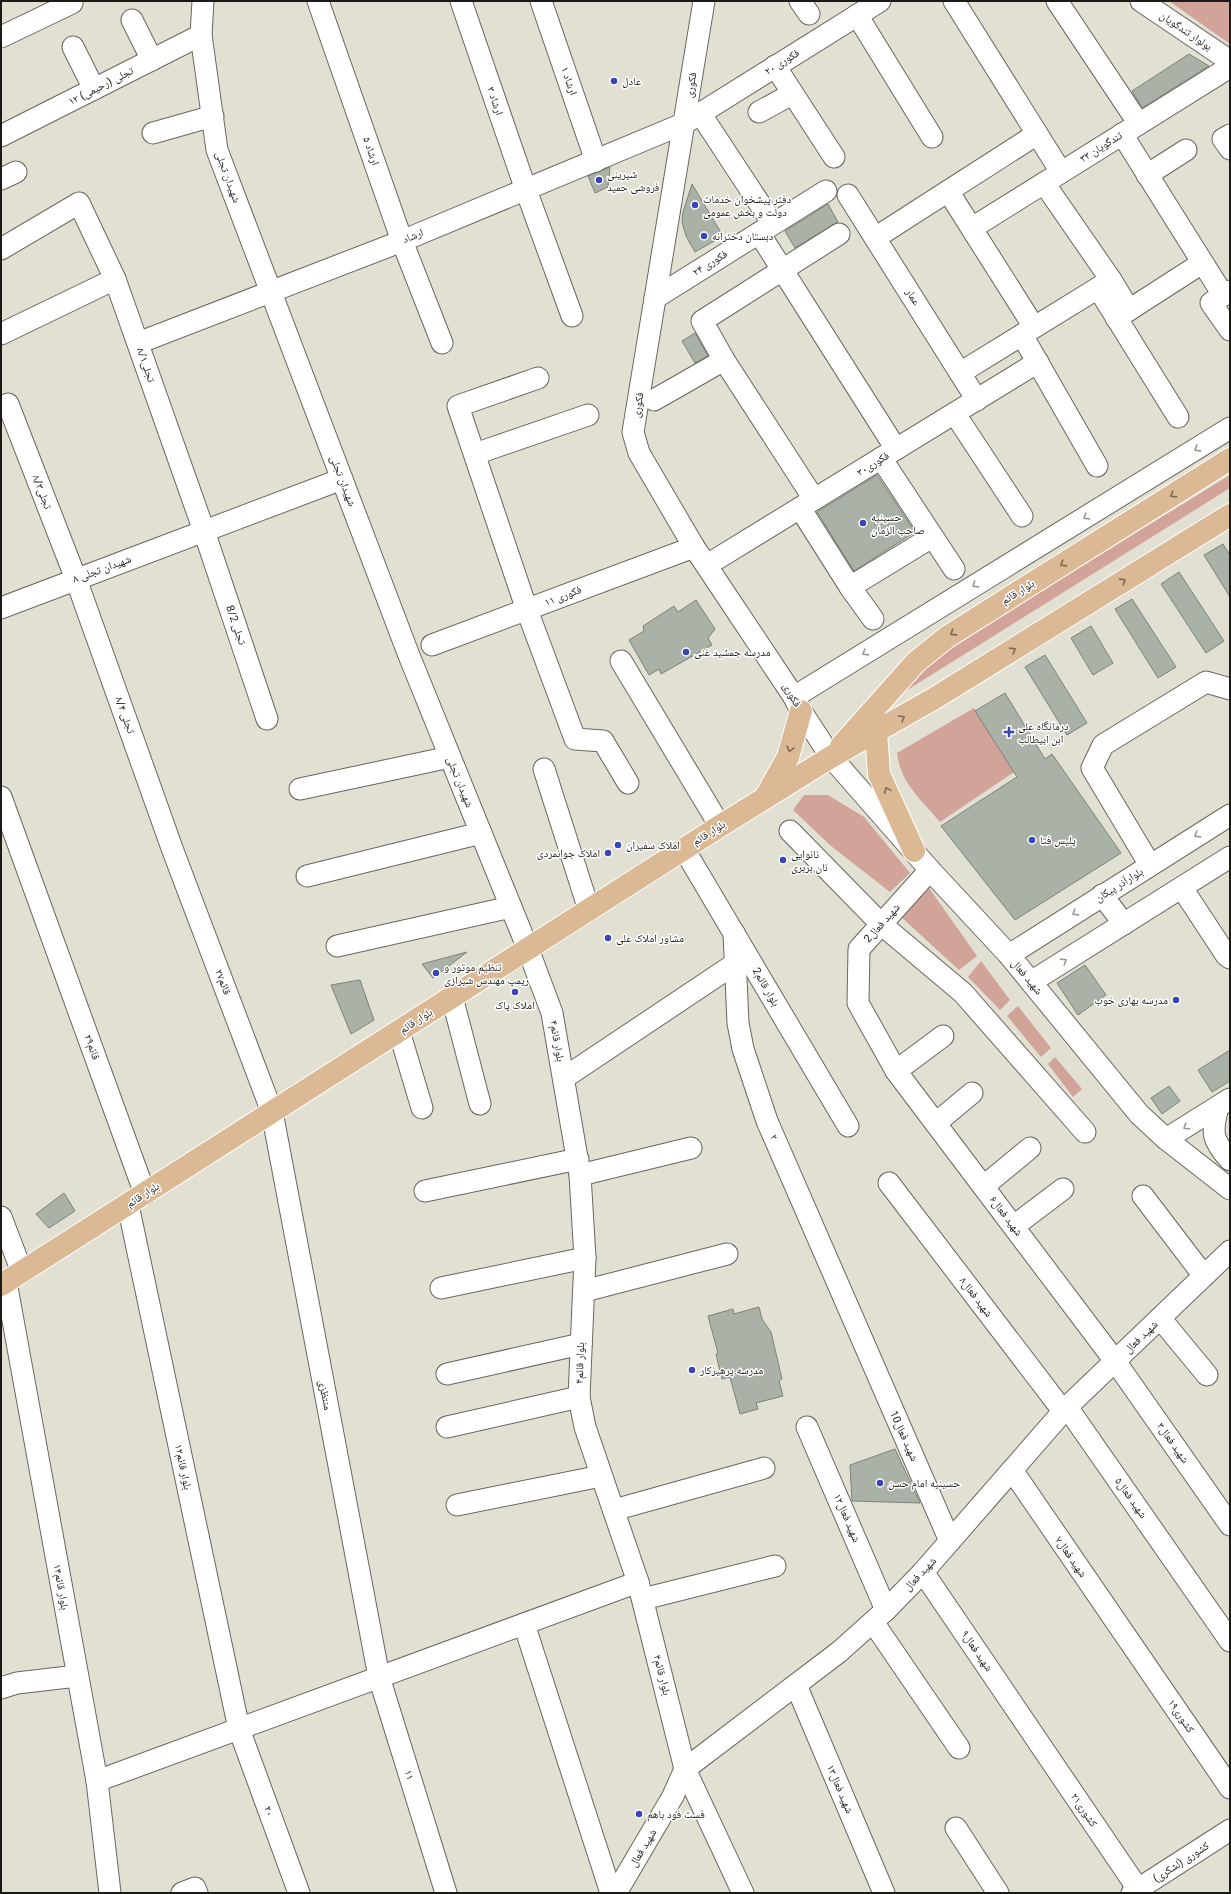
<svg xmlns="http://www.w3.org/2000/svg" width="1231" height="1894" font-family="Roboto,'Noto Naskh Arabic',sans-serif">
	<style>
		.green { fill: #d1a399 }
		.building { fill: #aab1a6; stroke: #7c8378 }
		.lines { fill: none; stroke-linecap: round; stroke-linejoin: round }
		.minor-casing { stroke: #69675c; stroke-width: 23 }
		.major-casing { stroke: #fff; stroke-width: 24 }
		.minor { stroke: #fff; stroke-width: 21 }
		.major { stroke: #dbb995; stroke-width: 22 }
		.oneway { stroke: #989896 }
		.oneway2 { stroke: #7b6a56 }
		.poi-dot { fill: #3946b9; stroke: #fff; stroke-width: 1.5 }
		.labels { text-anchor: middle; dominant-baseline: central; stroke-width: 3; stroke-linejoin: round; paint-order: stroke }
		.street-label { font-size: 11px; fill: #1b1a16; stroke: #fff }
		.poi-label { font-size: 11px; fill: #1b1a16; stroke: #fff; text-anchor: start }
	</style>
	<rect width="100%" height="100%" fill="#e2e0d3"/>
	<g class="green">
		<polygon points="1169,1 1230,1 1230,44"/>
		<polygon points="1230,475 1230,488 904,692 921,665"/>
		<path d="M974,708l40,64 -74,50c-20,-24 -39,-38 -43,-69z"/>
		<polygon points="804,795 828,795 864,817 910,873 890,892 831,846 793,810"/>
		<polygon points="929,888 977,956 959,970 900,916"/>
		<polygon points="981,961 1010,1000 1000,1010 968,977"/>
		<polygon points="1018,1006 1051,1048 1041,1057 1007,1016"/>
		<polygon points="1055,1057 1082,1089 1073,1097 1048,1064"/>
	</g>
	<g class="building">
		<polygon points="1189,54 1209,66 1142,108 1132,91"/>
		<polygon points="610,167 608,187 595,193 588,176"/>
		<polygon points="692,184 723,236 695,252 686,236 682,222 683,212"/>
		<polygon points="828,204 838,222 795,248 785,231"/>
		<polygon points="695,333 708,356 695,363 682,341"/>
		<polygon points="877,475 915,532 854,571 817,512"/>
		<polygon points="1223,544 1230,555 1230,597 1204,555"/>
		<polygon points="1179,572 1224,641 1206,653 1161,584"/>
		<polygon points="1132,599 1176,667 1158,678 1115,609"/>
		<polygon points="696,600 715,629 708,638 712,645 661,674 659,669 649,675 629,640 644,631 643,626 674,606 678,612"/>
		<polygon points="1091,626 1113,663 1093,675 1071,638"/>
		<polygon points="1045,655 1087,723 1067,735 1025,667"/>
		<polygon points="1005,693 1045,759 1052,754 1121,853 1015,920 941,826 1017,777 975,711"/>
		<polygon points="467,952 433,978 422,964"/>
		<polygon points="1085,965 1106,995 1078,1015 1057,983"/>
		<polygon points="360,980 374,1020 351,1034 331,985"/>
		<polygon points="1230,1050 1230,1081 1212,1092 1198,1070"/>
		<polygon points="1169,1086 1180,1101 1162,1114 1151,1098"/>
		<polygon points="64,1193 75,1211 49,1228 36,1214"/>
		<polygon points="759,1307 762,1319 771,1332 782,1379 779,1381 783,1396 756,1403 758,1409 740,1414 730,1377 722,1379 716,1354 718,1353 708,1316 733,1309 734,1314"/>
		<polygon points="895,1449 920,1503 852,1501 850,1465"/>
	</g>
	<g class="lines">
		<g class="minor-casing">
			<g id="minor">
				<polyline points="203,1 201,35 217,150 408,653 528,949 552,1013 580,1175 585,1258 579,1397 585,1427 638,1582 685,1769 743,1893"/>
				<polyline points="318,1 402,241 442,343"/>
				<polyline points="461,1 526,190 572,316"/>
				<polyline points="541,1 596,161"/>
				<polyline points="704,1 633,432 639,453 694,547 794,697 801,711 831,757 930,870 1009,955 1139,1114 1166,1139 1230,1189"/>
				<polyline points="800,1 809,14"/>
				<polyline points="954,1 1061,172"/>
				<polyline points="1057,1 1139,124"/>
				<polyline points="1141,1 1230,61"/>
				<polyline points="857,15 932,137"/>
				<polyline points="132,20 152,60"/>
				<polyline points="1,37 72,3 71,1"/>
				<polyline points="73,47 94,89"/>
				<polyline points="775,66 834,157"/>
				<polyline points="759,112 792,94"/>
				<polyline points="700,113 773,224"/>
				<polyline points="153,133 213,116"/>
				<polyline points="1122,134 1223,295"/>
				<polyline points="1230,135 1223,139 1230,149"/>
				<polyline points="1,136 201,35"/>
				<polyline points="1147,175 1186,150"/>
				<polyline points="1,179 16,172"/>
				<polyline points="1044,183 1111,280 1129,310 1116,318"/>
				<polyline points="948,191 1034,327"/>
				<polyline points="848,195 977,400"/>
				<polyline points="972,228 1230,67"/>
				<polyline points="759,233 896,449"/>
				<polyline points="875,238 1037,134"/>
				<polyline points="1,249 79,203 115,279 204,531 267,719"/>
				<polyline points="1098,288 1178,417"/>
				<polyline points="1230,291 1211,303 1230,330"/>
				<polyline points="655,298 826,191"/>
				<polyline points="1129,310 1202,263"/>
				<polyline points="1,334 115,279"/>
				<polyline points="1022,335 1097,466"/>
				<polyline points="138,343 402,241 685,123 880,1"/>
				<polyline points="960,373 1111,280"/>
				<polyline points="538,378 458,406 527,610 575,739 603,741 628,783"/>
				<polyline points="654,400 724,360"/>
				<polyline points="8,404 76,579 173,851 272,1112 379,1677 446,1893"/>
				<polyline points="955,414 1022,516"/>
				<polyline points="475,454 588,415"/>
				<polyline points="881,458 954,569"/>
				<polyline points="814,499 724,360 702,321 839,234"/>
				<polyline points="800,508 850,587 873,619"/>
				<polyline points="707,565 1038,362"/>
				<polyline points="850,587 932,537"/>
				<polyline points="1,608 342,479"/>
				<polyline points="432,645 694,547"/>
				<polyline points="621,661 720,826"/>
				<polyline points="794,697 1230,428"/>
				<polyline points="544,769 589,910"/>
				<polyline points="300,789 450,757"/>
				<polyline points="1,797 145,1194"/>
				<polyline points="790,831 881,924 963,993 1085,1132"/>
				<polyline points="684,849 848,1126"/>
				<polyline points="1150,865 1092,768 1103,745 1206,682 1230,689"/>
				<polyline points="930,870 859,949 858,1003 896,1071 1115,1361 1230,1525"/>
				<polyline points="307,876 481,833"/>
				<polyline points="1182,888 1226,955 1230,958"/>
				<polyline points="1102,895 1124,924"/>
				<polyline points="734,933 738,1023 743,1049 767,1121 950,1541"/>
				<polyline points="337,946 511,907"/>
				<polyline points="1009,955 1230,815"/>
				<polyline points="1031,982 1230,857"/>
				<polyline points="452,997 480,1104"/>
				<polyline points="399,1031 422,1108"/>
				<polyline points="896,1071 943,1036"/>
				<polyline points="564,1078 736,963"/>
				<path d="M1218,1107c-7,26 -6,33 12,53"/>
				<polyline points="936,1123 972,1093"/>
				<polyline points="1166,1139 1230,1099"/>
				<polyline points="580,1175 691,1148"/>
				<polyline points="889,1183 1063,1411"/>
				<polyline points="984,1186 1030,1148"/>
				<polyline points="425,1191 578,1159"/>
				<polyline points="1143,1196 1204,1276"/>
				<polyline points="128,1205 239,1729 299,1893"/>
				<polyline points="1,1217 22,1272"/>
				<polyline points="1014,1226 1063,1189"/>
				<polyline points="6,1282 97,1781 110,1893"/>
				<polyline points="441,1288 585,1258"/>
				<polyline points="584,1291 727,1254"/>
				<polyline points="1160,1318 1207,1375"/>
				<polyline points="447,1374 581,1344"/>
				<polyline points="1067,1407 1230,1641"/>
				<polyline points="447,1427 579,1397"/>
				<polyline points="807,1427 886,1610"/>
				<polyline points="1012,1470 1230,1788"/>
				<polyline points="457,1505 601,1476"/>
				<polyline points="614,1510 764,1468"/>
				<polyline points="923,1572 1138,1889"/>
				<polyline points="643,1599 775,1566"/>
				<polyline points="873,1622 959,1748"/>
				<polyline points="524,1624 611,1893"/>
				<polyline points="796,1685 884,1893"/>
				<polyline points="1,1688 17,1683 77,1676"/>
				<polyline points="97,1781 638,1582"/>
				<polyline points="956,1828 998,1893"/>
				<polyline points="182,1893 195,1888 197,1893"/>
				<polyline points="616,1893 673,1796 685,1769 839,1652 886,1610 923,1572 1067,1407 1230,1251"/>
				<polyline points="1132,1893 1230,1830"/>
			</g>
		</g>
		<g class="major-casing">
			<g id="major">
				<polyline points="876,732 879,774 914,851"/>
				<polyline points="841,746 916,662 947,637 1230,459"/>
				<polyline points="765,798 788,757 801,711"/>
				<polyline points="1,1285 720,826 831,757 935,698 1230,515"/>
			</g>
		</g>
		<use href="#minor" class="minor"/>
		<use href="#major" class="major"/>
	</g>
	<defs><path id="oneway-chevron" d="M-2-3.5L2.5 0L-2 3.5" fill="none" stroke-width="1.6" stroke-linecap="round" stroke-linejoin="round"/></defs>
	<g class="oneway">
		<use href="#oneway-chevron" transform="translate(1197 449) rotate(148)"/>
		<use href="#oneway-chevron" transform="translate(1086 517) rotate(148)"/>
		<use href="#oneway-chevron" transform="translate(975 585) rotate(148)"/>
		<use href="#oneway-chevron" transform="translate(865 653) rotate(148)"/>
		<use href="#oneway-chevron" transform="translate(1197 835) rotate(148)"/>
		<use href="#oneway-chevron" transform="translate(1075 913) rotate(148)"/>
		<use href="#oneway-chevron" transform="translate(1064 961) rotate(-32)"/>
		<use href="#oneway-chevron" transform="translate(1186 1127) rotate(148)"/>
	</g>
	<g class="oneway2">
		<use href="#oneway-chevron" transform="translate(1173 495) rotate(148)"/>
		<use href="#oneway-chevron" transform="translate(1063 564) rotate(148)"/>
		<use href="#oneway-chevron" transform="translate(1123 581) rotate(-32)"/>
		<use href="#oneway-chevron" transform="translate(953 633) rotate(147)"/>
		<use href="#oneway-chevron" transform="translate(1013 650) rotate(-32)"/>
		<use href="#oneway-chevron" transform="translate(902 718) rotate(-30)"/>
		<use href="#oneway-chevron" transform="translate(790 749) rotate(106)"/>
		<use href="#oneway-chevron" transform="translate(887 790) rotate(-114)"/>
	</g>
	<g class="poi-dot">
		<circle cx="614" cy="81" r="4"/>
		<circle cx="599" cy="180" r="4"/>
		<circle cx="695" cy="205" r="4"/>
		<circle cx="704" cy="236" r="4"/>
		<circle cx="863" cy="523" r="4"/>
		<circle cx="686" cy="652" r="4"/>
		<path d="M1007 726h4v4h4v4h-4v4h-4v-4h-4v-4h4z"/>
		<circle cx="1032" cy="840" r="4"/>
		<circle cx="618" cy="845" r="4"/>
		<circle cx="608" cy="853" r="4"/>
		<circle cx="783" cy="860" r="4"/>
		<circle cx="608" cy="938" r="4"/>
		<circle cx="436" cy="973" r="4"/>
		<circle cx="515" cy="992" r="4"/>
		<circle cx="1176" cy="1000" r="4"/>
		<circle cx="692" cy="1370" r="4"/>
		<circle cx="880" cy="1483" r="4"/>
		<circle cx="639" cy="1814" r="4"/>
	</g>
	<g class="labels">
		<g class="street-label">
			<text transform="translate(1186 31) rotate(34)">بولوار تندگویان</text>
			<text transform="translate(782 62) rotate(-32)">فکوری ۲۰</text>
			<text transform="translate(569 81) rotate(71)">۱ ارشاد</text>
			<text transform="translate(691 85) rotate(-81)">فکوری</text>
			<text transform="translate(101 86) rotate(-27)">۱۲ تجلی (رحیمی)</text>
			<text transform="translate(495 101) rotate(71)">۳ ارشاد</text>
			<text transform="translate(1101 147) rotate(-32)">۳۳ تندگویان</text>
			<text transform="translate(371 151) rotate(71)">۵ ارشاد</text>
			<text transform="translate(228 177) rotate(70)">شهیدان تجلی</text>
			<text transform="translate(413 236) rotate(-22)">ارشاد</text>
			<text transform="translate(710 263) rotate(-32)">فکوری ۲۴</text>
			<text transform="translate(913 297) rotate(58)">عمار</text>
			<text transform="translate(146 365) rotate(71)">تجلی۸/۱</text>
			<text transform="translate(638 405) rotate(-81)">فکوری</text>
			<text transform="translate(873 464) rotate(-32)">فکوری۳۰</text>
			<text transform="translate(343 481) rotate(69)">شهیدان تجلی</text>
			<text transform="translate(42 492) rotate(69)">تجلی۸/۳</text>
			<text transform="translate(102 569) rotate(-20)">شهیدان تجلی ۸</text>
			<text transform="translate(1018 592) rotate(-32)">بلوار قائم</text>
			<text transform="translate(563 596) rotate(-21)">فکوری ۱۱</text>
			<text transform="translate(236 625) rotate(71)">8/2 تجلی</text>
			<text transform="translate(792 695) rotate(60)">فکوری</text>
			<text transform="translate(125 715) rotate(70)">۸/۴ تجلی</text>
			<text transform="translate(460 782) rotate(68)">شهیدان تجلی</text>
			<text transform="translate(709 833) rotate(-32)">بلوار قائم</text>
			<text transform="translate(1119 885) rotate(-32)">بلوارآذر پیکان</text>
			<text transform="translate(882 923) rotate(-48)">شهید فعال2</text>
			<text transform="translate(1027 977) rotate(50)">شهید فعال</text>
			<text transform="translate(223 982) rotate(69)">قائم۲۷</text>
			<text transform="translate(766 987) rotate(60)">2بلوار قائم</text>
			<text transform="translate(416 1021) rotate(-33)">بلوار قائم</text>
			<text transform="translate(557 1041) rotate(80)">بلوار قائم۴</text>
			<text transform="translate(92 1047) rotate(70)">قائم۲۹</text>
			<text transform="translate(774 1137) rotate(66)">۲</text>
			<text transform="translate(143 1195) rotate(-33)">بلوار قائم</text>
			<text transform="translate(1006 1216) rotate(53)">شهید فعال۶</text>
			<text transform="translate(976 1297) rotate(53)">شهید فعال۸</text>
			<text transform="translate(1141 1337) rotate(-44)">شهید فعال</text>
			<text transform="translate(580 1363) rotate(-88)">بلوار قائم۴</text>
			<text transform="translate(325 1395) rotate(79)">منتظزی</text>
			<text transform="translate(904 1436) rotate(66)">10شهید فعال</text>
			<text transform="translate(1173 1443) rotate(55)">شهید فعال۳</text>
			<text transform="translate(183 1467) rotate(78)">بلوار قائم۱۲</text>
			<text transform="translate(1131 1498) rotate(55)">شهید فعال۵</text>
			<text transform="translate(847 1518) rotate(67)">شهید فعال۱۲</text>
			<text transform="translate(1071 1557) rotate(56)">شهید فعال۷</text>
			<text transform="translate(920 1574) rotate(-47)">شهید فعال</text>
			<text transform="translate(61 1587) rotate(80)">بلوار قائم۱۴</text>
			<text transform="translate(977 1651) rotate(56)">شهید فعال۹</text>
			<text transform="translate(662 1675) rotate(76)">بلوار قائم۴</text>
			<text transform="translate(1181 1716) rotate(56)">۱۹کشوری</text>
			<text transform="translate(409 1775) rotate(73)">۱۱</text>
			<text transform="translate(840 1789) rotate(67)">شهید فعال۱۳</text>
			<text transform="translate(1084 1810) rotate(56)">۲۱کشوری</text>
			<text transform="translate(269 1811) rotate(70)">۲۰</text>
			<text transform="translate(643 1848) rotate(-59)">شهید فعال</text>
			<text transform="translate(1181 1862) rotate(-33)">کشوری (لشکری)</text>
		</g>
		<g class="poi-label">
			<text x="622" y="81">عادل</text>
			<text x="607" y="174">شیرینی<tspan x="607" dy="13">فروشی حمید</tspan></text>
			<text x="703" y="199">دفتر پیشخوان خدمات<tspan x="703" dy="13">دولت و بخش عمومی</tspan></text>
			<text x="712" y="236">دبستان دخترانه</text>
			<text x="871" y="517">حسینیه<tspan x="871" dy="13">صاحب الزمان</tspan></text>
			<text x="694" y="652">مدرسه جمشید غنی</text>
			<text x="1018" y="726">درمانگاه علی<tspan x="1018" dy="13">ابن ابیطالب</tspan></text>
			<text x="1040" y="840">پلیس فتا</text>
			<text x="626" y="845">املاک سفیران</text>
			<text x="600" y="853" text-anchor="end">املاک جوانمردی</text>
			<text x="791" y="854">نانوایی<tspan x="791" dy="13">نان بربری</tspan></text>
			<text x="616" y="938">مشاور املاک علی</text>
			<text x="444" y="967">تنظیم موتور و<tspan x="444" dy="13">ریمپ مهندس شیرازی</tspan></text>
			<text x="1168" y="1000" text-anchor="end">مدرسه بهاری خوب</text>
			<text x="515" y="1005" text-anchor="middle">املاک پاک</text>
			<text x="700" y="1370">مدرسه پرهیزکار</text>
			<text x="888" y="1483">حسینیه امام حسن</text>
			<text x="647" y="1814">فست فود باهم</text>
		</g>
	</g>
	<rect width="1231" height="1894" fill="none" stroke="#1b1a16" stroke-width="4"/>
</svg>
